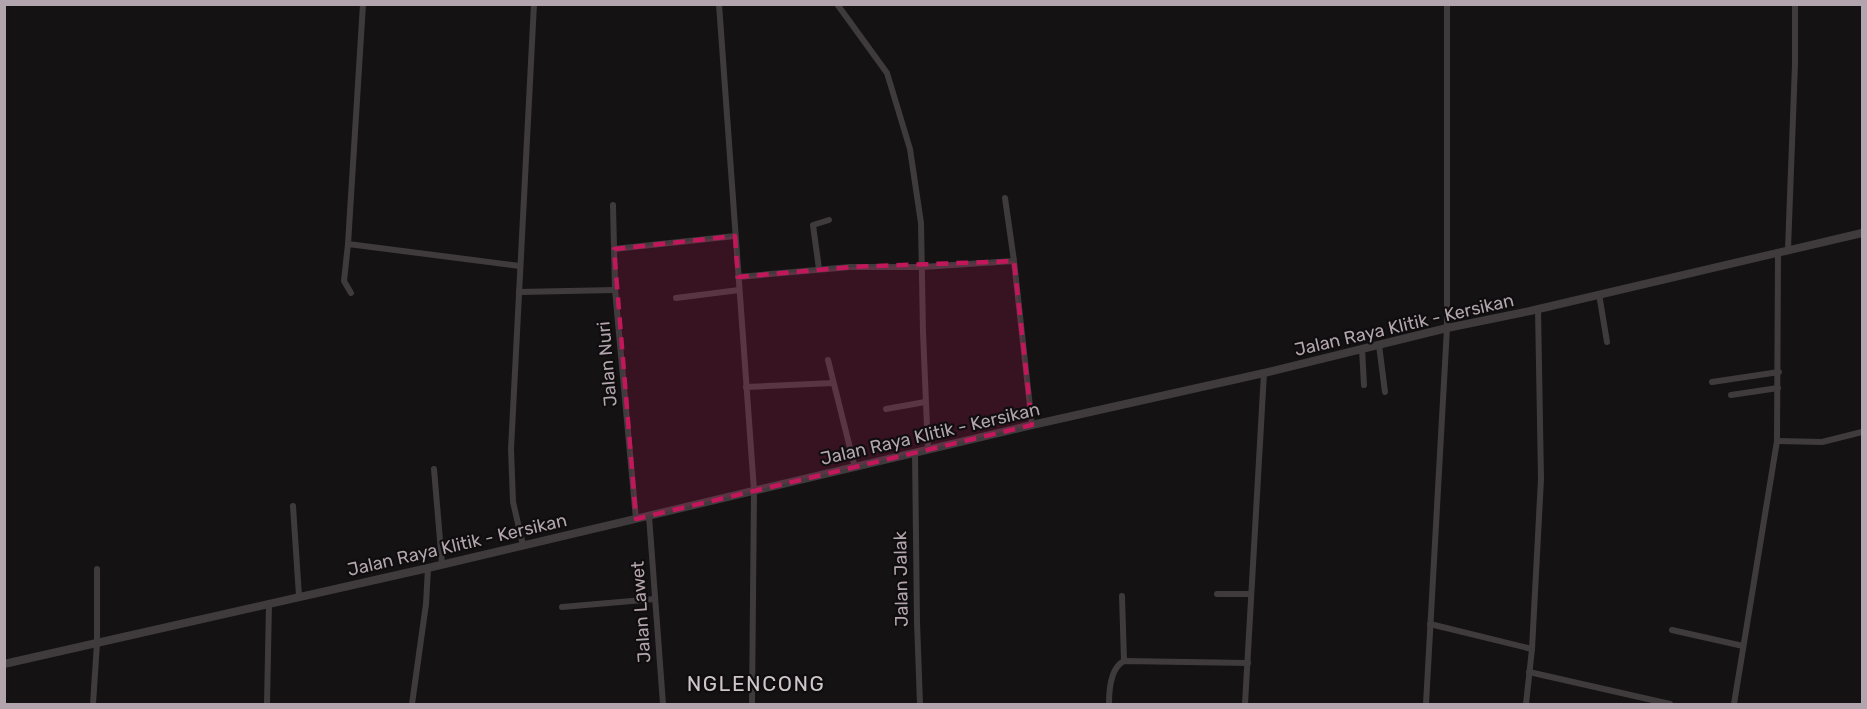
<svg xmlns="http://www.w3.org/2000/svg" width="1867" height="709" font-family="Rubik,sans-serif">
	<style>
		.lines { fill: none; stroke-linecap: round; stroke-linejoin: round }
		.minor { stroke: #3f3b3d; stroke-width: 6 }
		.tertiary { stroke: #3f3b3d; stroke-width: 8 }
		.marked { fill: #c2185b; fill-opacity: 0.2; stroke: #c2185b; stroke-width: 4.5; stroke-dasharray: 12 8; stroke-linejoin: round }
		.labels { text-anchor: middle; dominant-baseline: central; stroke-width: 4.5; stroke-linejoin: round; paint-order: stroke }
		.street-label { font-size: 18px; fill: #b3a5ad; stroke: #0f0d0e }
		.quarter-label { font-size: 21px; letter-spacing: 1.5px; fill: #cfc6cb; stroke: #0f0d0e }
	</style>
	<rect width="100%" height="100%" fill="#141213"/>
	<g class="lines">
		<g class="minor">
			<polyline points="363,4 348,244 520,266"/>
			<polyline points="719,4 754,490 752,704"/>
			<polyline points="837,4 887,73 910,149 921,223 923,332 928,450"/>
			<polyline points="1005,198 1014,261 1032,425"/>
			<polyline points="613,205 615,290 636,519"/>
			<polyline points="348,244 344,281 351,293"/>
			<polyline points="614,249 735,236"/>
			<polyline points="1788,249 1795,64 1795,4"/>
			<polyline points="819,269 813,225 829,220"/>
			<polyline points="738,277 850,267 922,267 1014,261"/>
			<polyline points="519,292 615,290"/>
			<polyline points="1599,294 1607,342"/>
			<polyline points="676,298 739,290"/>
			<polyline points="1379,345 1385,392"/>
			<polyline points="1362,349 1364,385"/>
			<polyline points="828,360 855,468"/>
			<polyline points="1712,382 1779,372"/>
			<polyline points="746,387 833,383"/>
			<polyline points="1731,395 1778,388"/>
			<polyline points="886,409 925,402"/>
			<polyline points="1777,441 1822,442 1862,432"/>
			<polyline points="915,453 917,622 920,704"/>
			<polyline points="434,469 442,564"/>
			<polyline points="293,506 299,596"/>
			<polyline points="649,516 663,704"/>
			<polyline points="523,545 513,502 511,449 534,4"/>
			<polyline points="1217,594 1251,594"/>
			<polyline points="1122,596 1124,661"/>
			<polyline points="562,607 655,599"/>
			<polyline points="1430,624 1532,649"/>
			<polyline points="1672,630 1743,646"/>
			<polyline points="1529,672 1670,704"/>
			<polyline points="93,704 97,643 97,569"/>
			<polyline points="267,704 269,603"/>
			<polyline points="412,704 426,604 428,568"/>
			<path d="M1109,704c0,-13 1,-36 15,-43l124,2"/>
			<polyline points="1245,704 1264,373"/>
			<polyline points="1426,704 1447,328 1447,4"/>
			<polyline points="1526,704 1532,649 1541,479 1538,309"/>
			<polyline points="1734,704 1777,441 1778,252"/>
		</g>
		<polyline class="tertiary" points="4,664 428,568 1032,425 1264,373 1447,328 1530,311 1862,233"/>
	</g>
	<path class="marked" d="M735,236l3,41 112,-10 164,-6 18,164 -396,94 -22,-270z"/>
	<g class="labels">
		<g class="street-label">
			<text transform="translate(1404 325) rotate(-13)">Jalan Raya Klitik - Kersikan</text>
			<text transform="translate(607 364) rotate(-95)">Jalan Nuri</text>
			<text transform="translate(930 434) rotate(-13)">Jalan Raya Klitik - Kersikan</text>
			<text transform="translate(457 545) rotate(-13)">Jalan Raya Klitik - Kersikan</text>
			<text transform="translate(901 579) rotate(-91)">Jalan Jalak</text>
			<text transform="translate(641 612) rotate(-94)">Jalan Lawet</text>
		</g>
		<g class="quarter-label">
			<text x="756" y="683">NGLENCONG</text>
		</g>
	</g>
	<rect width="1867" height="709" fill="none" stroke="#b3a5ad" stroke-width="12"/>
</svg>
